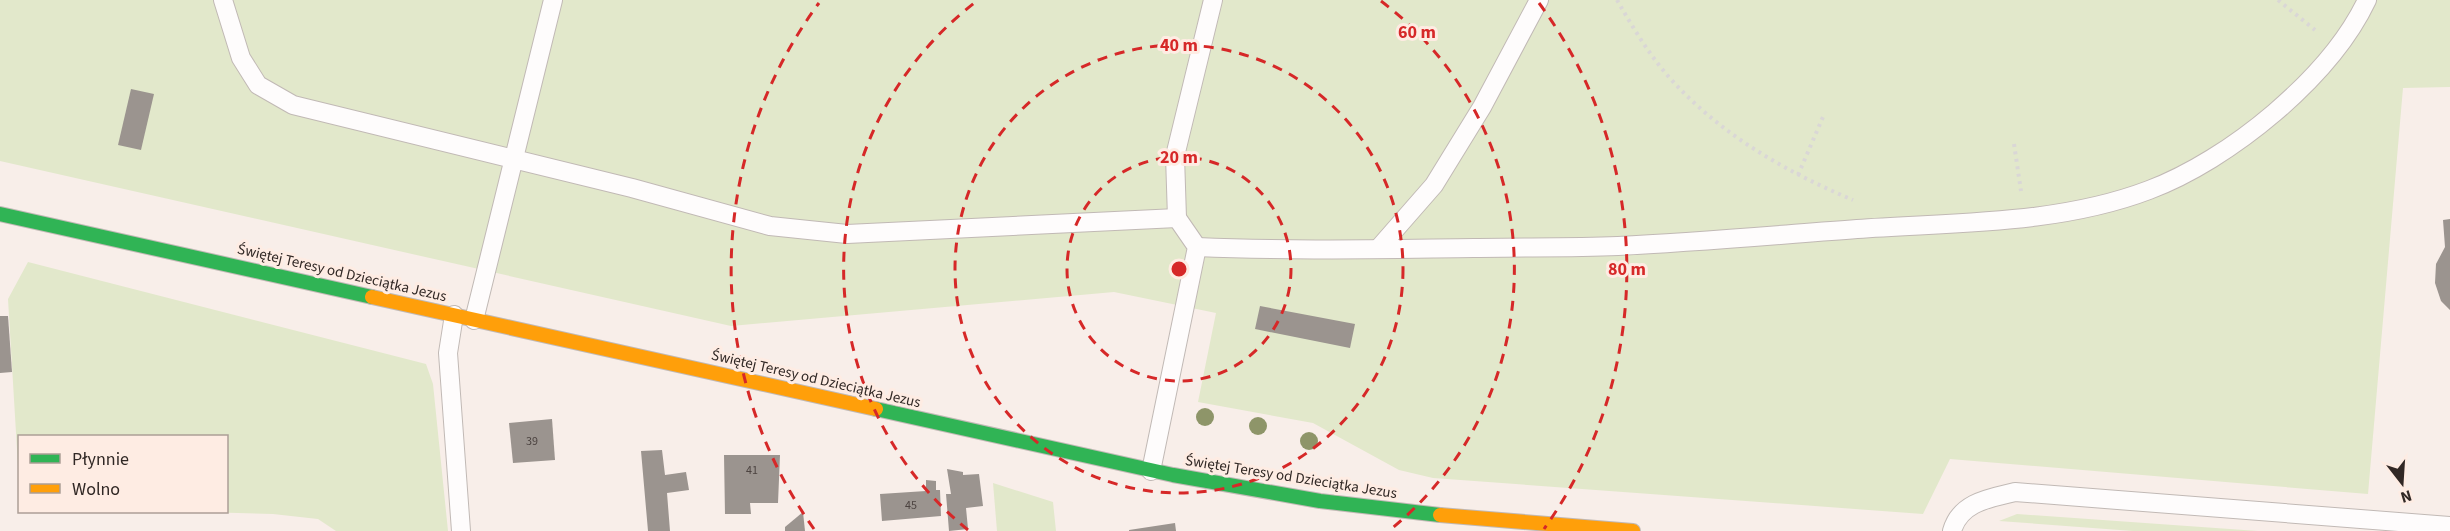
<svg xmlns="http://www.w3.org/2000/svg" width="2450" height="531" font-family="'Source Sans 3',sans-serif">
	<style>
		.green { fill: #e2e8cb }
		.building { fill: #9b948f }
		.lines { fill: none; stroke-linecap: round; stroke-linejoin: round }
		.lane-casing { stroke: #c1b9b5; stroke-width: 20 }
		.fast-casing { stroke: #c1b9b5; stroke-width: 16 }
		.slow-casing { stroke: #c1b9b5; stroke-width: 16 }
		.path { stroke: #dad7d6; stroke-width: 4; stroke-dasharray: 3 4.5; stroke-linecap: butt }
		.lane { stroke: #fefcfc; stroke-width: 18 }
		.fast { stroke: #30b455; stroke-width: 14 }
		.slow { stroke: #ff9f0a; stroke-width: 14 }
		.tree { fill: #8e9569 }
		.ring { fill: none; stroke: #d62828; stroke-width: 3; stroke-dasharray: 10 8 }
		.labels { text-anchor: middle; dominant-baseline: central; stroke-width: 6; stroke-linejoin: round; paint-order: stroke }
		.number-label { font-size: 12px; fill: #4c4340 }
		.street-label { font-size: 15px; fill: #312825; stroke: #feece3 }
		.centre { fill: #d62828; stroke: #feece3; stroke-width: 3 }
		.ring-label { font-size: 18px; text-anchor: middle; font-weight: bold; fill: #d62828; stroke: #feece3; stroke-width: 6; stroke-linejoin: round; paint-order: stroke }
	</style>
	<rect width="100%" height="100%" fill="#f8eee9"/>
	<g class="green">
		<polygon points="0,0 2450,0 2450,87 2403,88 2368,494 1950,459 1923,514 1433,478 1399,470 1313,423 1198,402 1216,313 1114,292 731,326 0,161"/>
		<polygon points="28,262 426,364 433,384 448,531 336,531 318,519 273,514 201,512 226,512 226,436 20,436 19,483 8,299"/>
		<polygon points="993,483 1053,502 1056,531 997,531"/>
		<polygon points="2017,514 2258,531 2133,531 1999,521"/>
	</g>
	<g class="building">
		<polygon points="131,89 154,94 141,150 118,145"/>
		<polygon points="2450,219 2450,310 2441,301 2435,283 2436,264 2445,247 2443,220"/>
		<polygon points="1260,306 1355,324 1350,348 1255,329"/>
		<polygon points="0,316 8,316 12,372 0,373"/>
		<polygon points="552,419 555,460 513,463 509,423"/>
		<polygon points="662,450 665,475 686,472 689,490 667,493 670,531 648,531 641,451"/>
		<polygon points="724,455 780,455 778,503 750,503 751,514 725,514"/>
		<polygon points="947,469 963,472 963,475 979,474 983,506 966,508 968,529 949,531 946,494 951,494"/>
		<polygon points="926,480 936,481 936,490 940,490 941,516 882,521 880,494 926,491"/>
		<polygon points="803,512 805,531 785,531 785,527"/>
		<polygon points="1175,523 1176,531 1129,531 1129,530"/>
	</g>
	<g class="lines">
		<g class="lane-casing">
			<g id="lane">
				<polyline points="223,0 241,58 258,85 293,105 632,188 770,226 847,234 1177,218"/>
				<path d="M1197,247c93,4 184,2 277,1 48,-1 96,0 144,-2 80,-4 159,-11 239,-17 96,-7 200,-4 292,-39 80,-30 181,-112 218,-190"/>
				<polyline points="1378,249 1434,185 1482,107 1539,0"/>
				<polyline points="454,315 448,353 461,531"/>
				<polyline points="474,320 553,0"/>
				<polyline points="1151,471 1197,247 1177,218 1175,156 1213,0"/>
				<path d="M1952,531c8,-29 38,-33 63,-39l435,34"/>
			</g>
		</g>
		<g class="fast-casing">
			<g id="fast">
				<polyline points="0,214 372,297"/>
				<polyline points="876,409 1173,475 1320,501 1440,515"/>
			</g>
		</g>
		<g class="slow-casing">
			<g id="slow">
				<polyline points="372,297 876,409"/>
				<polyline points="1440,515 1633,531"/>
			</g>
		</g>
		<g class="path">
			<path d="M1617,0c15,26 31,53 51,76 50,57 116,95 185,124"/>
			<polyline points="2278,0 2315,30"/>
			<polyline points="2014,144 2021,191"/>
			<polyline points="1798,175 1823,117"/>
		</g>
		<use href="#lane" class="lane"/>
		<use href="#fast" class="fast"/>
		<use href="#slow" class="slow"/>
	</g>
	<g class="tree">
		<circle cx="1205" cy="417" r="9"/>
		<circle cx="1258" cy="426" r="9"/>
		<circle cx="1309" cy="441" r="9"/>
	</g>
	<g class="ring">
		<circle cx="1179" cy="269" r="112"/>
		<circle cx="1179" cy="269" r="224"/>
		<path d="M968 530A336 336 0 0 1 977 1M1381 1A336 336 0 0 1 1390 530"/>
		<path d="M814 529A448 448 0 0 1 819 3M1539 3A448 448 0 0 1 1544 529"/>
	</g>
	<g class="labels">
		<g class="number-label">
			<text x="532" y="441">39</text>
			<text x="752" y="470">41</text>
			<text x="911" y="505">45</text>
		</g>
		<g class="street-label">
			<text transform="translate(342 273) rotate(13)">Świętej Teresy od Dzieciątka Jezus</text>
			<text transform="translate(816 379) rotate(13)">Świętej Teresy od Dzieciątka Jezus</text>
			<text transform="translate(1291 477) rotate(9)">Świętej Teresy od Dzieciątka Jezus</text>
		</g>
	</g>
	<circle cx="1179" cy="269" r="9" class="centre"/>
	<g class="ring-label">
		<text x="1417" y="38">60 m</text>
		<text x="1179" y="51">40 m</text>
		<text x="1179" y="163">20 m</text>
		<text x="1627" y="275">80 m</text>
	</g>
	<rect x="18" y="435" width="210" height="78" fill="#feece3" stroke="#ac9e97" stroke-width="1.5"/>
	<rect x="30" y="454" width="30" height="9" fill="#30b455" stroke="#ac9e97" stroke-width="1.5"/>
	<text x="72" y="465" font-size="18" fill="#312825">Płynnie</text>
	<rect x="30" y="484" width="30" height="9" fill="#ff9f0a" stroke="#ac9e97" stroke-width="1.5"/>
	<text x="72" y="495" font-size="18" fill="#312825">Wolno</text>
	<g transform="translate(2402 483) rotate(163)" stroke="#feece3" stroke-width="4.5" paint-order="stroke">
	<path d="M0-4.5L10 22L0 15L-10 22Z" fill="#312825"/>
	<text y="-9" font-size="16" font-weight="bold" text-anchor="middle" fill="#312825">N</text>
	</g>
</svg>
